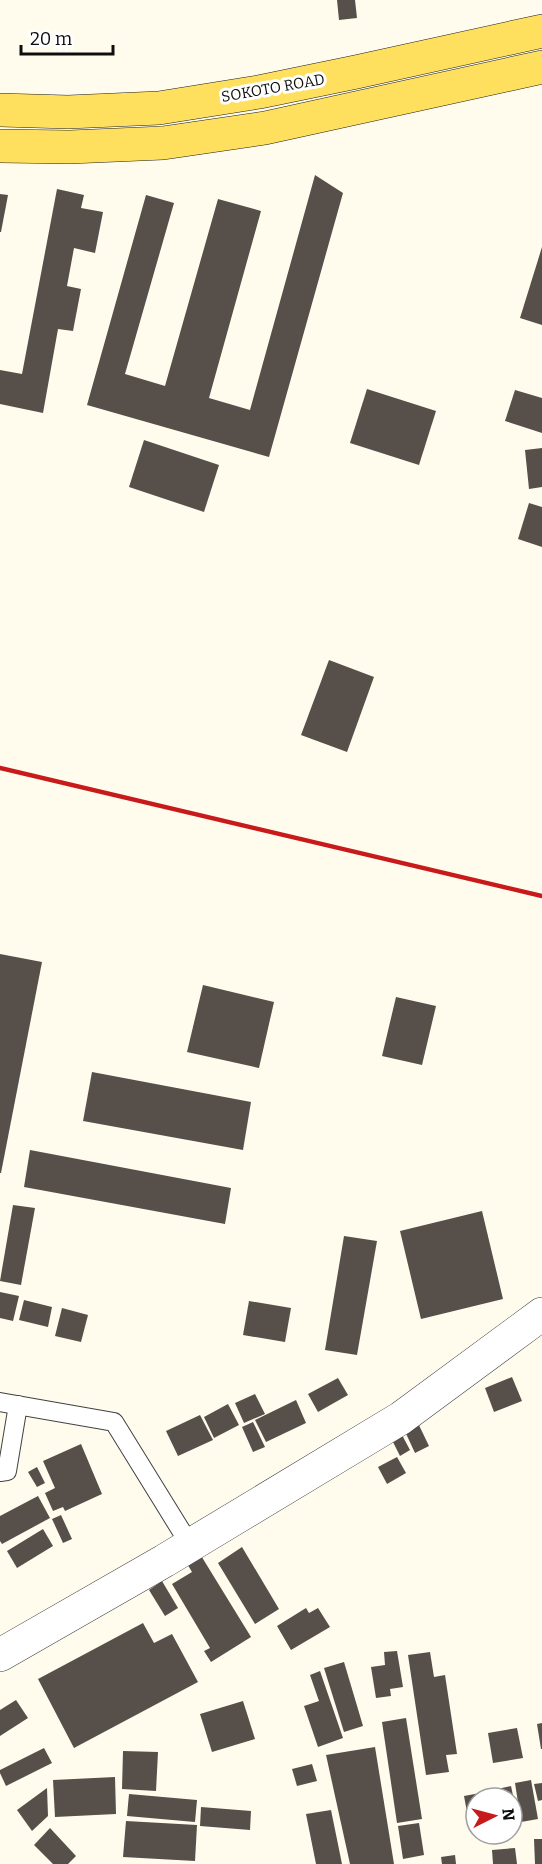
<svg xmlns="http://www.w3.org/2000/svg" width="542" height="1864" font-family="Bitter,serif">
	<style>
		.building { fill: #574f49 }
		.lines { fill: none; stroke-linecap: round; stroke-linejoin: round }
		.service-casing { stroke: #414141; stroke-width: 20 }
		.minor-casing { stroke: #414141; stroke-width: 34 }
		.primary-casing { stroke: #1f1f1f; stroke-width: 34 }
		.service { stroke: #fff; stroke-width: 18 }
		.minor { stroke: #fff; stroke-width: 33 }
		.primary { stroke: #ffdf5e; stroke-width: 33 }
		.rail { stroke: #c91a1b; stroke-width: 4.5 }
		.labels { text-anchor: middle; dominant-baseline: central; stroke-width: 6; stroke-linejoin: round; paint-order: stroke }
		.street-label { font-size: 15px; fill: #0e0e0e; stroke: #fff }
	</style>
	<rect width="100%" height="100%" fill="#fffcee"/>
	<g class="building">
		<polygon points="337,0 355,0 357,18 339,20"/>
		<polygon points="315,175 343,193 269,457 87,405 146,195 174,203 125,374 165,386 218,199 261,211 209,398 250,410"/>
		<polygon points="57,189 84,195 81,208 103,212 95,253 74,248 67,286 81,289 73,331 58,329 43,413 0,404 0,370 22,374"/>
		<polygon points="0,194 8,195 1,232 0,232"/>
		<polygon points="542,247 542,325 520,318"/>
		<polygon points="367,389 436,411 419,465 350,443"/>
		<polygon points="515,390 542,398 542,433 505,421"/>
		<polygon points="144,440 219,465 204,512 129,487"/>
		<polygon points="542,448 542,487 529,489 525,450"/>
		<polygon points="529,503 542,507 542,547 518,539"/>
		<polygon points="329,660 374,677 347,752 301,735"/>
		<polygon points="0,954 42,962 1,1173 0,1173"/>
		<polygon points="203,985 274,1002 259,1068 187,1052"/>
		<polygon points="396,997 436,1006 422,1065 382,1056"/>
		<polygon points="92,1072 251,1102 243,1150 83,1121"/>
		<polygon points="30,1150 231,1188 225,1224 24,1187"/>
		<polygon points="13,1205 35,1208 21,1285 0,1281"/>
		<polygon points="482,1211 503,1299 421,1319 400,1231"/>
		<polygon points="344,1236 377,1241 357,1355 325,1350"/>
		<polygon points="0,1292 19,1296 13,1321 0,1318"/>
		<polygon points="24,1300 52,1307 48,1327 19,1320"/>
		<polygon points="249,1301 291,1308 285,1342 243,1335"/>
		<polygon points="62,1308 88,1315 81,1342 55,1336"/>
		<polygon points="512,1377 522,1401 494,1412 485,1388"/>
		<polygon points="338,1378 348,1395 318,1412 308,1394"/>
		<polygon points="255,1394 265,1414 244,1423 235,1403"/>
		<polygon points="296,1400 306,1423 266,1442 255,1420"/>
		<polygon points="228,1404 239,1425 214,1438 204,1417"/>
		<polygon points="200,1415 213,1440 178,1456 166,1431"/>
		<polygon points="416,1419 429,1446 415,1453 402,1425"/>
		<polygon points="253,1422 265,1447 253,1452 242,1427"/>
		<polygon points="402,1435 410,1450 400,1456 392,1440"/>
		<polygon points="81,1444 102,1494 65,1511 63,1507 53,1511 45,1493 55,1488 43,1461"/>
		<polygon points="397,1457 406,1473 387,1484 378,1467"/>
		<polygon points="37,1467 45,1483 37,1487 28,1472"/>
		<polygon points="38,1496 50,1518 2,1544 0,1541 0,1516"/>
		<polygon points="61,1515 72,1539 63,1543 52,1519"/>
		<polygon points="43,1529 53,1546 17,1568 7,1551"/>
		<polygon points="242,1547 279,1609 255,1624 218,1563"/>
		<polygon points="200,1554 251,1637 211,1662 204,1651 210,1648 172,1584 192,1572 186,1562"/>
		<polygon points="162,1581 178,1608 165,1616 149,1590"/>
		<polygon points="306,1608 309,1613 318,1608 330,1627 291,1650 277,1626"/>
		<polygon points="143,1623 154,1643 172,1634 198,1682 74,1748 38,1679"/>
		<polygon points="397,1651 403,1687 390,1689 391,1696 376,1698 371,1667 385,1665 384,1652"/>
		<polygon points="430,1652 434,1677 445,1675 457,1754 446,1755 449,1772 426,1775 408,1655"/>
		<polygon points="344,1662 363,1726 344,1732 324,1668"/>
		<polygon points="320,1671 343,1738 318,1747 304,1706 319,1701 310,1675"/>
		<polygon points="16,1700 28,1718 0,1736 0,1710"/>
		<polygon points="243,1701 255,1739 212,1752 200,1714"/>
		<polygon points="406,1718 422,1819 397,1823 382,1722"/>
		<polygon points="542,1723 542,1749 541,1749 537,1724"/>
		<polygon points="517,1728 523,1758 493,1763 488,1733"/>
		<polygon points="375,1747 394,1864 350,1864 326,1755"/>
		<polygon points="44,1748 52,1763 6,1786 0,1773 0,1770"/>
		<polygon points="123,1751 158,1752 156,1791 122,1789"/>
		<polygon points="312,1764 317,1781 297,1786 292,1769"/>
		<polygon points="115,1777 116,1814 55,1817 53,1780"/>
		<polygon points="531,1780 538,1819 521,1822 515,1783"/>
		<polygon points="542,1783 542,1800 538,1801 534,1784"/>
		<polygon points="511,1786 519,1824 512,1826 512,1798 499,1798 497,1789"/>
		<polygon points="47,1788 48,1816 32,1831 17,1810"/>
		<polygon points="495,1791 496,1798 483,1798 482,1794"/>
		<polygon points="480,1793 481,1798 476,1798 476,1827 470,1828 464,1796"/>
		<polygon points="129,1794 197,1800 195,1822 127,1816"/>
		<polygon points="201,1807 251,1811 250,1830 200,1826"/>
		<polygon points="331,1810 342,1864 316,1864 306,1814"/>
		<polygon points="126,1821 197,1825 195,1861 123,1857"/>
		<polygon points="419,1823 424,1855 403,1859 398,1826"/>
		<polygon points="50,1828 76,1856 68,1864 53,1864 34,1845"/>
		<polygon points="534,1839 542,1839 542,1864 535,1864"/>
		<polygon points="515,1848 517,1864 493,1864 492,1850"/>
		<polygon points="455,1855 456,1864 442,1864 441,1857"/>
	</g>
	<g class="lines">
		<g class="service-casing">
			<g id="service">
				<polyline points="0,1402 114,1422 190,1545"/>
				<polyline points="0,1472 7,1471 18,1405"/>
			</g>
		</g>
		<g class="minor-casing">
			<polyline id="minor" points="0,1655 164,1561 401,1418 542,1314"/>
		</g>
		<g class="primary-casing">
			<g id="primary">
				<polyline points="0,110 68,112 159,108 259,92 356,72 542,31"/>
				<polyline points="0,146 70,147 163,143 265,128 542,67"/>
			</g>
		</g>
		<use href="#service" class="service"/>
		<use href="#minor" class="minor"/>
		<use href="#primary" class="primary"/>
		<polyline class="rail" points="0,768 542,896"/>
	</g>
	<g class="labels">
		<g class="street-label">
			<text transform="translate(273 88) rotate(-10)">SOKOTO ROAD</text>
		</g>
	</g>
	<g transform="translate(494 1816) rotate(84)"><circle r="28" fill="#ffffff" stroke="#9f9f9f" stroke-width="1.5"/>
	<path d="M0-4.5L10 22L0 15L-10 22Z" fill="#c91a1b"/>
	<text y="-9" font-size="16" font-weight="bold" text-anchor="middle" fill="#0e0e0e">N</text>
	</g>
	<path d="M21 45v9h92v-9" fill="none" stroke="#0e0e0e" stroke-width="3"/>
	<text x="30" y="45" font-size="18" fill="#0e0e0e" stroke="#ffffff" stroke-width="4.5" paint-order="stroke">20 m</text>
</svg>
